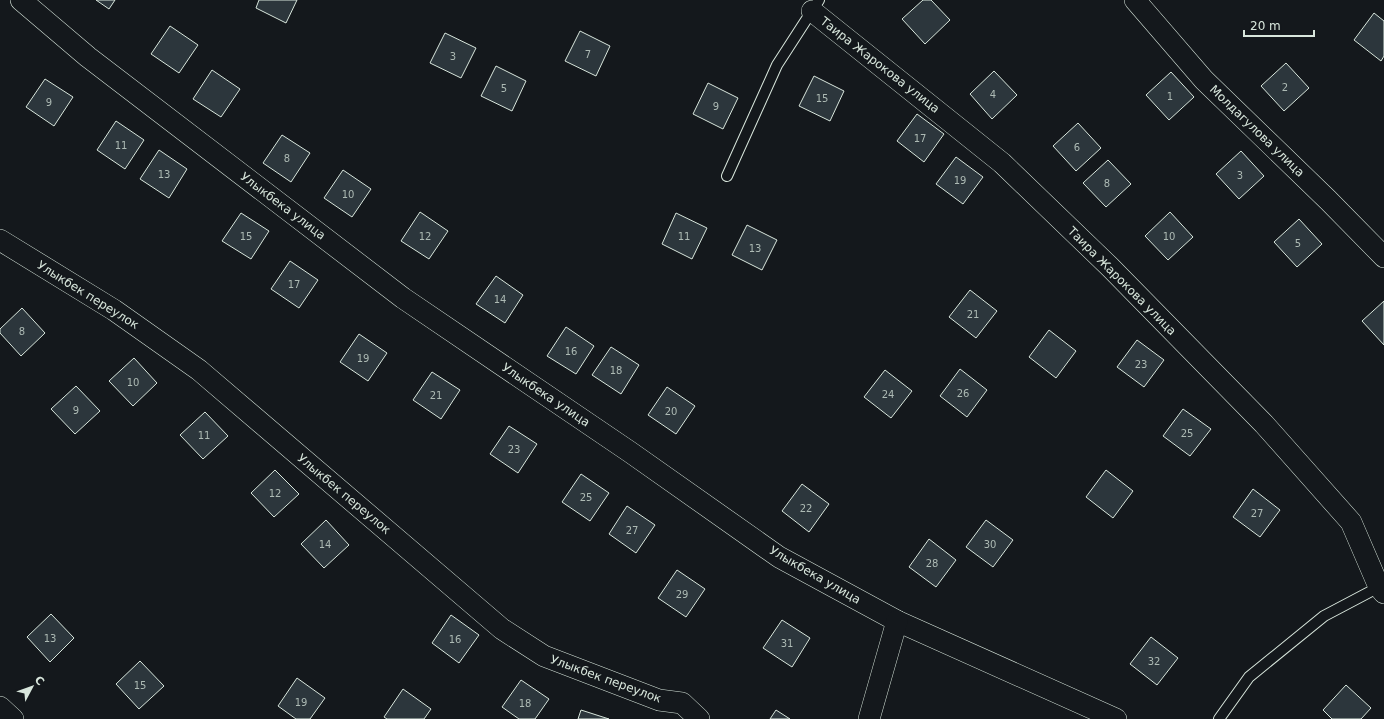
<svg xmlns="http://www.w3.org/2000/svg" width="1384" height="719" font-family="'DejaVu Sans',sans-serif">
	<style>
		.building { fill: #2c363c; stroke: #d8e6dc }
		.lines { fill: none; stroke-linecap: round; stroke-linejoin: round }
		.service-casing { stroke: #d8e6dc; stroke-width: 12 }
		.minor-casing { stroke: #d8e6dc; stroke-width: 22 }
		.service { stroke: #14181c; stroke-width: 10 }
		.minor { stroke: #14181c; stroke-width: 21 }
		.labels { text-anchor: middle; dominant-baseline: central; stroke-width: 3; stroke-linejoin: round; paint-order: stroke }
		.number-label { font-size: 10px; fill: #adbab4 }
		.street-label { font-size: 12px; fill: #d8e6dc; stroke: #14181c }
	</style>
	<rect width="100%" height="100%" fill="#14181c"/>
	<g class="building">
		<polygon points="96,0 115,0 109,9"/>
		<polygon points="259,0 297,0 286,23 256,8"/>
		<polygon points="923,0 931,0 950,20 925,44 902,19"/>
		<polygon points="1374,13 1384,21 1384,56 1381,61 1354,40"/>
		<polygon points="170,26 198,45 179,73 151,54"/>
		<polygon points="580,31 610,46 596,76 565,61"/>
		<polygon points="445,33 476,48 461,78 430,63"/>
		<polygon points="1286,63 1309,88 1284,111 1261,86"/>
		<polygon points="496,66 526,81 512,111 481,96"/>
		<polygon points="212,70 240,89 221,117 193,99"/>
		<polygon points="994,71 1017,95 992,119 970,94"/>
		<polygon points="1171,72 1194,97 1169,120 1146,95"/>
		<polygon points="814,76 844,91 830,121 799,106"/>
		<polygon points="45,79 73,97 54,126 26,107"/>
		<polygon points="708,83 738,98 723,129 693,114"/>
		<polygon points="917,114 944,134 924,162 897,141"/>
		<polygon points="116,121 144,140 125,169 97,150"/>
		<polygon points="1078,123 1101,148 1076,171 1053,146"/>
		<polygon points="282,135 310,153 291,182 263,163"/>
		<polygon points="159,150 187,169 169,198 140,179"/>
		<polygon points="1241,151 1264,176 1239,199 1216,174"/>
		<polygon points="956,157 983,177 963,204 936,184"/>
		<polygon points="1108,160 1131,184 1106,207 1083,183"/>
		<polygon points="343,170 371,189 352,217 324,198"/>
		<polygon points="420,212 448,231 429,259 401,241"/>
		<polygon points="1170,212 1193,237 1168,260 1145,236"/>
		<polygon points="241,213 269,231 251,259 222,241"/>
		<polygon points="676,213 707,228 692,259 662,244"/>
		<polygon points="1299,219 1322,244 1297,267 1274,242"/>
		<polygon points="747,225 777,240 762,270 732,255"/>
		<polygon points="290,261 318,280 299,308 271,289"/>
		<polygon points="496,276 523,295 505,323 476,304"/>
		<polygon points="970,290 997,311 976,338 949,317"/>
		<polygon points="1384,301 1384,345 1362,321"/>
		<polygon points="22,308 45,333 21,356 0,333 0,329"/>
		<polygon points="566,327 594,346 576,374 547,356"/>
		<polygon points="1049,330 1076,351 1056,378 1029,357"/>
		<polygon points="359,334 387,353 368,381 340,362"/>
		<polygon points="1137,340 1164,360 1144,387 1117,367"/>
		<polygon points="611,347 639,365 621,394 592,375"/>
		<polygon points="134,358 157,383 133,406 109,381"/>
		<polygon points="960,369 987,390 967,417 940,396"/>
		<polygon points="885,370 912,391 891,418 864,397"/>
		<polygon points="432,372 460,390 441,419 413,400"/>
		<polygon points="76,386 100,411 75,434 51,409"/>
		<polygon points="667,387 695,406 676,434 648,415"/>
		<polygon points="1183,409 1211,429 1190,456 1163,436"/>
		<polygon points="205,412 228,436 203,459 180,435"/>
		<polygon points="509,426 537,444 518,473 490,454"/>
		<polygon points="275,470 299,494 274,517 251,493"/>
		<polygon points="1106,470 1133,491 1113,518 1086,497"/>
		<polygon points="581,474 609,493 590,521 562,502"/>
		<polygon points="802,484 829,504 809,532 782,511"/>
		<polygon points="1253,489 1280,510 1260,537 1233,517"/>
		<polygon points="627,506 655,525 636,553 609,534"/>
		<polygon points="326,520 349,545 324,568 301,544"/>
		<polygon points="986,520 1013,540 993,567 966,547"/>
		<polygon points="929,539 956,560 936,587 909,567"/>
		<polygon points="677,570 705,589 686,617 658,598"/>
		<polygon points="51,614 74,638 50,662 27,637"/>
		<polygon points="451,615 479,635 459,663 432,643"/>
		<polygon points="782,620 810,638 792,667 763,648"/>
		<polygon points="1151,637 1178,658 1157,685 1130,664"/>
		<polygon points="140,661 164,686 139,709 116,684"/>
		<polygon points="297,678 325,698 310,719 296,719 278,706"/>
		<polygon points="521,680 549,699 535,719 519,719 502,707"/>
		<polygon points="1346,685 1371,708 1361,719 1332,719 1323,710"/>
		<polygon points="403,689 431,709 424,719 387,719 384,717"/>
		<polygon points="581,710 609,719 578,719"/>
		<polygon points="776,710 790,719 770,719"/>
	</g>
	<g class="lines">
		<g class="service-casing">
			<g id="service">
				<polyline points="727,176 777,65 819,0"/>
				<polyline points="1219,719 1249,677 1324,616 1379,587"/>
			</g>
		</g>
		<g class="minor-casing">
			<g id="minor">
				<polyline points="21,0 88,57 403,298 630,452 779,557 897,621 1116,719"/>
				<polyline points="1135,0 1204,80 1328,200 1384,257"/>
				<polyline points="812,11 1002,163 1110,267 1264,424 1351,522 1379,587 1384,593"/>
				<polyline points="0,240 114,310 199,370 502,629 544,656 659,700 682,703 699,719"/>
				<polyline points="0,707 13,719"/>
				<polyline points="869,719 897,621"/>
			</g>
		</g>
		<use href="#service" class="service"/>
		<use href="#minor" class="minor"/>
	</g>
	<g class="labels">
		<g class="number-label">
			<text x="588" y="54">7</text>
			<text x="453" y="56">3</text>
			<text x="1285" y="87">2</text>
			<text x="504" y="88">5</text>
			<text x="993" y="94">4</text>
			<text x="1170" y="96">1</text>
			<text x="822" y="98">15</text>
			<text x="49" y="102">9</text>
			<text x="716" y="106">9</text>
			<text x="920" y="138">17</text>
			<text x="121" y="145">11</text>
			<text x="1077" y="147">6</text>
			<text x="287" y="158">8</text>
			<text x="164" y="174">13</text>
			<text x="1240" y="175">3</text>
			<text x="960" y="180">19</text>
			<text x="1107" y="183">8</text>
			<text x="348" y="194">10</text>
			<text x="246" y="236">15</text>
			<text x="425" y="236">12</text>
			<text x="684" y="236">11</text>
			<text x="1169" y="236">10</text>
			<text x="1298" y="243">5</text>
			<text x="755" y="248">13</text>
			<text x="294" y="284">17</text>
			<text x="500" y="299">14</text>
			<text x="973" y="314">21</text>
			<text x="22" y="331">8</text>
			<text x="571" y="351">16</text>
			<text x="363" y="358">19</text>
			<text x="1141" y="364">23</text>
			<text x="616" y="370">18</text>
			<text x="133" y="382">10</text>
			<text x="963" y="393">26</text>
			<text x="888" y="394">24</text>
			<text x="436" y="395">21</text>
			<text x="76" y="410">9</text>
			<text x="671" y="411">20</text>
			<text x="1187" y="433">25</text>
			<text x="204" y="435">11</text>
			<text x="514" y="449">23</text>
			<text x="275" y="493">12</text>
			<text x="586" y="497">25</text>
			<text x="806" y="508">22</text>
			<text x="1257" y="513">27</text>
			<text x="632" y="530">27</text>
			<text x="325" y="544">14</text>
			<text x="990" y="544">30</text>
			<text x="932" y="563">28</text>
			<text x="682" y="594">29</text>
			<text x="50" y="638">13</text>
			<text x="455" y="639">16</text>
			<text x="787" y="643">31</text>
			<text x="1154" y="661">32</text>
			<text x="140" y="685">15</text>
			<text x="301" y="702">19</text>
			<text x="525" y="703">18</text>
		</g>
		<g class="street-label">
			<text transform="translate(880 65) rotate(38)">Таира Жарокова улица</text>
			<text transform="translate(1257 131) rotate(44)">Молдагулова улица</text>
			<text transform="translate(283 206) rotate(37)">Улыкбека улица</text>
			<text transform="translate(1122 281) rotate(45)">Таира Жарокова улица</text>
			<text transform="translate(88 295) rotate(32)">Улыкбек переулок</text>
			<text transform="translate(546 395) rotate(34)">Улыкбека улица</text>
			<text transform="translate(344 494) rotate(40)">Улыкбек переулок</text>
			<text transform="translate(815 575) rotate(30)">Улыкбека улица</text>
			<text transform="translate(606 679) rotate(20)">Улыкбек переулок</text>
		</g>
	</g>
	<g transform="translate(32 687) rotate(49)" stroke="#14181c" stroke-width="3" paint-order="stroke">
	<path d="M0-3L7 15L0 10L-7 15Z" fill="#d8e6dc"/>
	<text y="-6" font-size="11" font-weight="bold" text-anchor="middle" fill="#d8e6dc">С</text>
	</g>
	<path d="M1244 30v6h70v-6" fill="none" stroke="#d8e6dc" stroke-width="2"/>
	<text x="1250" y="30" font-size="12" fill="#d8e6dc" stroke="#14181c" stroke-width="3" paint-order="stroke">20 m</text>
</svg>
